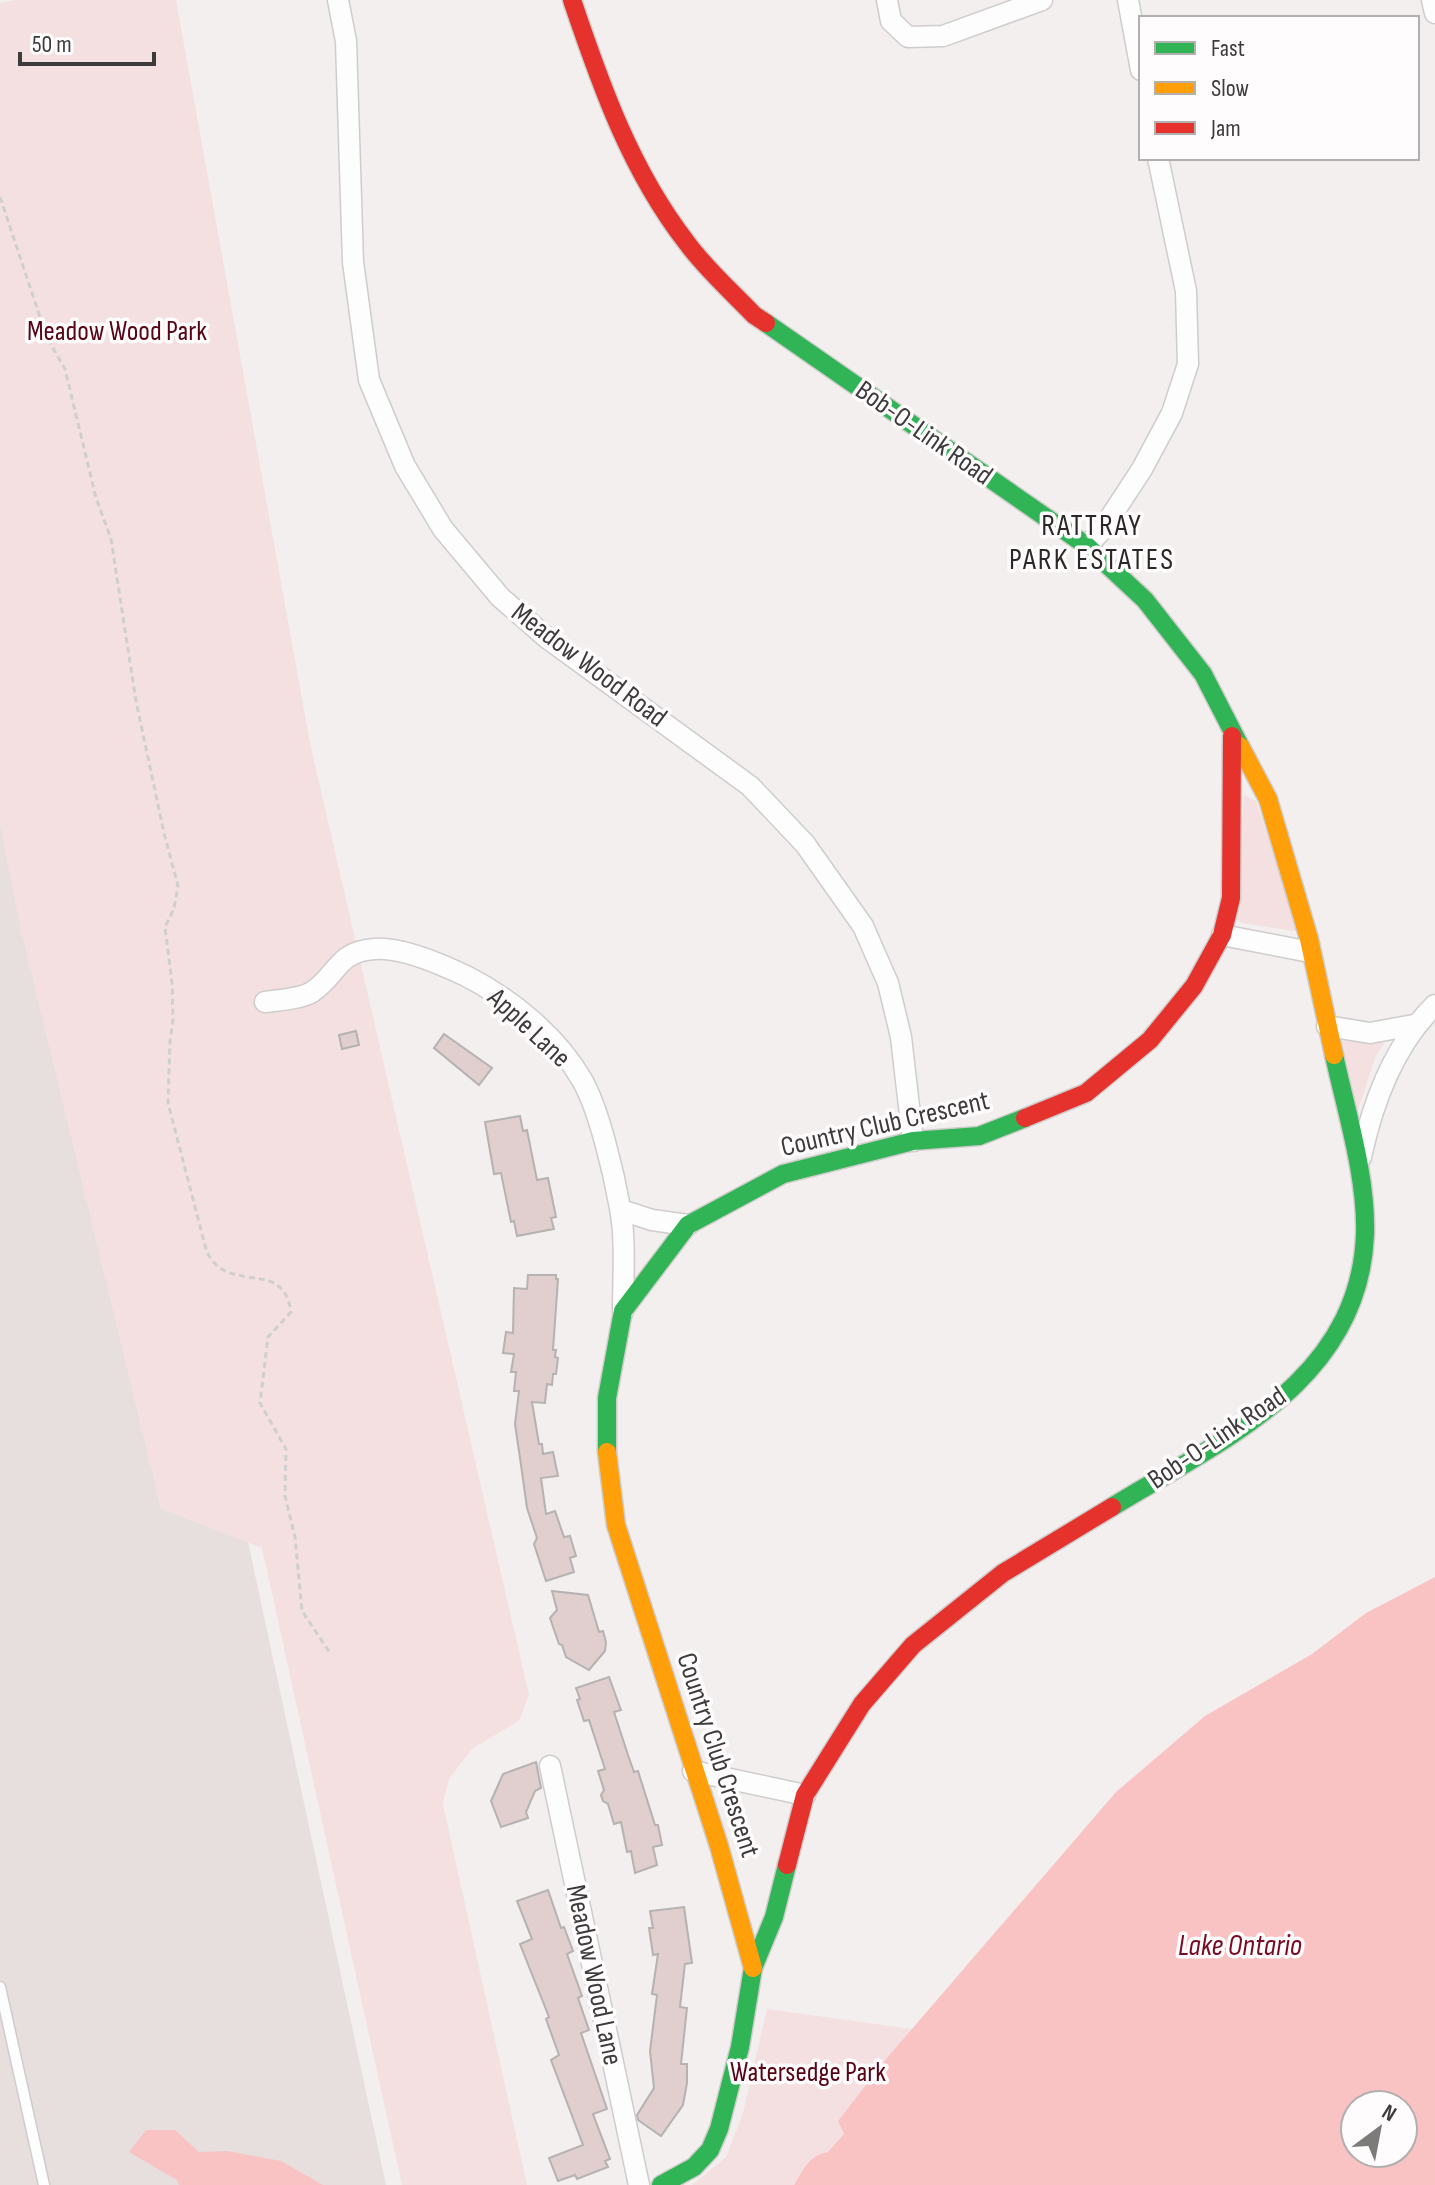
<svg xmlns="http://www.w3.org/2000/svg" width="1435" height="2185" font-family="'Sofia Sans Condensed',sans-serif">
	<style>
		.built { fill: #e7dede }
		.green { fill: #f4e0e0 }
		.water { fill: #f9c3c4; fill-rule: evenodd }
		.building { fill: #e1cecf; stroke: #b5b2b2; stroke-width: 2 }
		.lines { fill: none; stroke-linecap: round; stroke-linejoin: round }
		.lane-casing { stroke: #cfcccc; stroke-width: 13 }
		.street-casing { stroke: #cfcccc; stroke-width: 23 }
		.fast-casing { stroke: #cfcccc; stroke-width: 21 }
		.slow-casing { stroke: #cfcccc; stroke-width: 21 }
		.jam-casing { stroke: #cfcccc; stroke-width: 21 }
		.path { stroke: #d0cfcf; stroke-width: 3; stroke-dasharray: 6 4; stroke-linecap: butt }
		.lane { stroke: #fdfdfd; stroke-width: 10 }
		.street { stroke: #fdfdfd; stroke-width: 20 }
		.fast { stroke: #30b455; stroke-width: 18 }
		.slow { stroke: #ff9f0a; stroke-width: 18 }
		.jam { stroke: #e5322d; stroke-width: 18 }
		.labels { text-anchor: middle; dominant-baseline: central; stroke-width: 7; stroke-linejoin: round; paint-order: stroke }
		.park-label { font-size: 28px; fill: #560416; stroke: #fefcfc }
		.street-label { font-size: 28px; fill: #3d3b3b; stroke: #fefcfc }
		.neighbourhood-label { font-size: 30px; letter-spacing: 2px; fill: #2c2828; stroke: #fefcfc }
		.water-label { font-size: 30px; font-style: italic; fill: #780a23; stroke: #fefcfc }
	</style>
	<rect width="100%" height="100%" fill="#f3efef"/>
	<polygon class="built" points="0,401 38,564 386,2185 0,2185"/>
	<g class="green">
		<polygon points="15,0 176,0 310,743 529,1695 519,1721 472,1749 449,1779 443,1804 527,2185 402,2185 262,1548 161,1509 20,926 0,824 0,3"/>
		<polygon points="1244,795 1256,801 1300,932 1241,923 1236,918"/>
		<polygon points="1341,1041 1384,1043 1375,1058 1355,1119"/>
		<path d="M767,2009l145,20 -74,92 6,13 -16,18c-19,3 -25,18 -34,33h-102l34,-28 17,-44z"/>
	</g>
	<g class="water">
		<path d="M1435,1577v608h-641c9,-15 15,-30 34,-33l16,-18 -6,-13 49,-63 229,-266 89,-76 107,-62 54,-41zM1355,2105h48v48h-48z"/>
		<polygon points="146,2130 175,2130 199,2152 227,2151 281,2161 323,2185 179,2185 177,2180 129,2152"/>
	</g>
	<g class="building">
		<polygon points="356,1031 359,1045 342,1049 339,1035"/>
		<polygon points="444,1034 492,1068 479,1085 434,1048"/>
		<polygon points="520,1116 523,1131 527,1130 537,1180 548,1178 556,1217 551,1218 554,1229 517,1236 514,1221 511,1222 501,1173 494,1174 485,1122"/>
		<polygon points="528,1275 556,1275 556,1279 558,1279 553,1350 556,1350 555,1357 558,1358 556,1374 553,1374 552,1385 547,1384 545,1403 532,1402 539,1444 542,1444 543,1454 553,1452 558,1476 541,1478 546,1514 555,1511 564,1537 570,1536 576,1556 570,1558 574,1572 546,1581 534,1544 537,1538 527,1508 521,1465 515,1424 519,1391 514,1391 516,1372 511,1372 514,1354 503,1353 506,1332 513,1333 514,1288 527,1289"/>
		<polygon points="552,1591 588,1595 599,1632 603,1631 606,1642 605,1651 589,1670 566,1657 562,1645 559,1644 550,1618 557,1610"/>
		<polygon points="609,1677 621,1710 614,1712 628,1755 634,1772 638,1771 655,1825 658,1825 662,1845 653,1847 657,1865 635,1873 631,1851 627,1852 621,1822 614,1824 608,1804 603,1801 601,1795 604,1790 598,1771 605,1769 589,1720 584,1721 577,1700 580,1699 576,1688"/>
		<polygon points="536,1762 541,1788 535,1791 526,1812 528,1818 501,1827 491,1801 503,1774"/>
		<polygon points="548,1890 561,1928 564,1927 573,1951 567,1954 582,1996 578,1998 589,2030 581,2033 607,2109 593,2114 610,2159 605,2161 608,2167 577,2179 575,2175 558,2181 549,2158 583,2145 551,2060 559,2055 546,2019 549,2017 520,1944 532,1939 517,1901"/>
		<polygon points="684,1907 692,1963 685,1964 680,2007 687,2008 681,2064 687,2064 687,2083 683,2105 661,2136 638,2120 637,2115 654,2088 650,2051 657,1995 652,1994 658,1954 653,1955 649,1928 653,1928 650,1911"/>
	</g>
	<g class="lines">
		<g class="lane-casing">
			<polyline id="lane" points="0,1987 44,2185"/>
		</g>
		<g class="street-casing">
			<g id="street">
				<polyline points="338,0 346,41 353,262 369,380 405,466 443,529 500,597 547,638 750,786 805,844 863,926 888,983 901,1037 913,1141"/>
				<polyline points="887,0 891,21 908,37 943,36 1042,0"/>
				<polyline points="1128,0 1141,70"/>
				<polyline points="1432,0 1435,13"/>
				<polyline points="1087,546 1102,530 1142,469 1172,413 1188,364 1186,291 1158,158"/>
				<polyline points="1222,935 1310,952"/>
				<path d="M265,1002c13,-2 36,-3 47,-10 26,-17 24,-40 62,-43 27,-3 69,16 92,27 45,23 91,60 116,104 17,29 32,94 38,128 6,32 3,70 3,103"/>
				<polyline points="1327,1026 1370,1033 1414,1025"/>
				<path d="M1361,1157c12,-56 33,-112 74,-152"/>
				<polyline points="621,1210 652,1220 688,1225"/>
				<polyline points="550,1766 639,2185"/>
				<polyline points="693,1771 805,1795"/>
			</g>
		</g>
		<g class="fast-casing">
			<g id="fast">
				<polyline points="766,323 1087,546 1145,600 1203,674 1240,746"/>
				<polyline points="607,1452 607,1398 623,1311 688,1225 783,1174 913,1141 979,1136 1025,1118"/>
				<path d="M1112,1507c109,-67 247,-125 253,-272 2,-58 -19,-124 -31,-180"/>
				<polyline points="661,2185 694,2167 710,2150 719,2129 740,2047 753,1968 774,1917 787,1865"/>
			</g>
		</g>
		<g class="slow-casing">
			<g id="slow">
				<polyline points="1240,746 1268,799 1309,939 1334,1055"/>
				<polyline points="607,1452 616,1525 719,1846 753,1968"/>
			</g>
		</g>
		<g class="jam-casing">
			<g id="jam">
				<path d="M572,0c29,86 59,171 115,243 19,26 45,49 67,72l12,8"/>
				<polyline points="1025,1118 1086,1093 1150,1040 1194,986 1222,935 1231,898 1232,736"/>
				<polyline points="787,1865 805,1795 862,1704 913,1645 1003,1573 1112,1507"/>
			</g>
		</g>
		<path class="path" d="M0,197l47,141 18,31 31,129 15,41 25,162 28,132 14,53 -4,23 -9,18 7,56 1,37 -3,21 -2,62 39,150c4,5 8,12 13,15 28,18 64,-2 71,44l-23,25 -8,66 26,46 -1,47 10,41 7,74 28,42"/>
		<use href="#lane" class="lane"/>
		<use href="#street" class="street"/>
		<use href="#fast" class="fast"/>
		<use href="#slow" class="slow"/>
		<use href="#jam" class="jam"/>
	</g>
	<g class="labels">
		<g class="park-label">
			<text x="117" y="331">Meadow Wood Park</text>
			<text x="808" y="2072">Watersedge Park</text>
		</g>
		<g class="street-label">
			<text transform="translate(924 433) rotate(35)">Bob-O-Link Road</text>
			<text transform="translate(589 665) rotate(37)">Meadow Wood Road</text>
			<text transform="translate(529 1028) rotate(43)">Apple Lane</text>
			<text transform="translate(885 1124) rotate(-13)">Country Club Crescent</text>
			<text transform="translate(1217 1438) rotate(-34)">Bob-O-Link Road</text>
			<text transform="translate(718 1755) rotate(72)">Country Club Crescent</text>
			<text transform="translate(594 1975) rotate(78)">Meadow Wood Lane</text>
		</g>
		<g class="neighbourhood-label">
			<text x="1092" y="526">RATTRAY<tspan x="1092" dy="34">PARK ESTATES</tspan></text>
		</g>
		<g class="water-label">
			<text x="1240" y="1946">Lake Ontario</text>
		</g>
	</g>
	<rect x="1139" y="16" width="280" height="144" fill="#fefcfc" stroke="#b1afaf" stroke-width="2"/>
	<rect x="1155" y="42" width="40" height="12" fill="#30b455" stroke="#b1afaf" stroke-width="2"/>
	<text x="1211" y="56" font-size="24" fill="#3d3b3b">Fast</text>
	<rect x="1155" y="82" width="40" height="12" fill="#ff9f0a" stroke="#b1afaf" stroke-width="2"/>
	<text x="1211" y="96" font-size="24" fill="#3d3b3b">Slow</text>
	<rect x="1155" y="122" width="40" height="12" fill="#e5322d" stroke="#b1afaf" stroke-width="2"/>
	<text x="1211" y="136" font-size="24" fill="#3d3b3b">Jam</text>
	<g transform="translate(1379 2129) rotate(32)"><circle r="38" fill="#fefcfc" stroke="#b1afaf" stroke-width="2"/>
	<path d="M0-6L14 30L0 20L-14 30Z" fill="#7d7a7a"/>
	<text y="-12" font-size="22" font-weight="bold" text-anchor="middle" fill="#3d3b3b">N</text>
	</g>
	<path d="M20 52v12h134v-12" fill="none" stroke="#3d3b3b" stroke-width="4"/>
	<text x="32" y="52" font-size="24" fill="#3d3b3b" stroke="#fefcfc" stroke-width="6" paint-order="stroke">50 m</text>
</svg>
